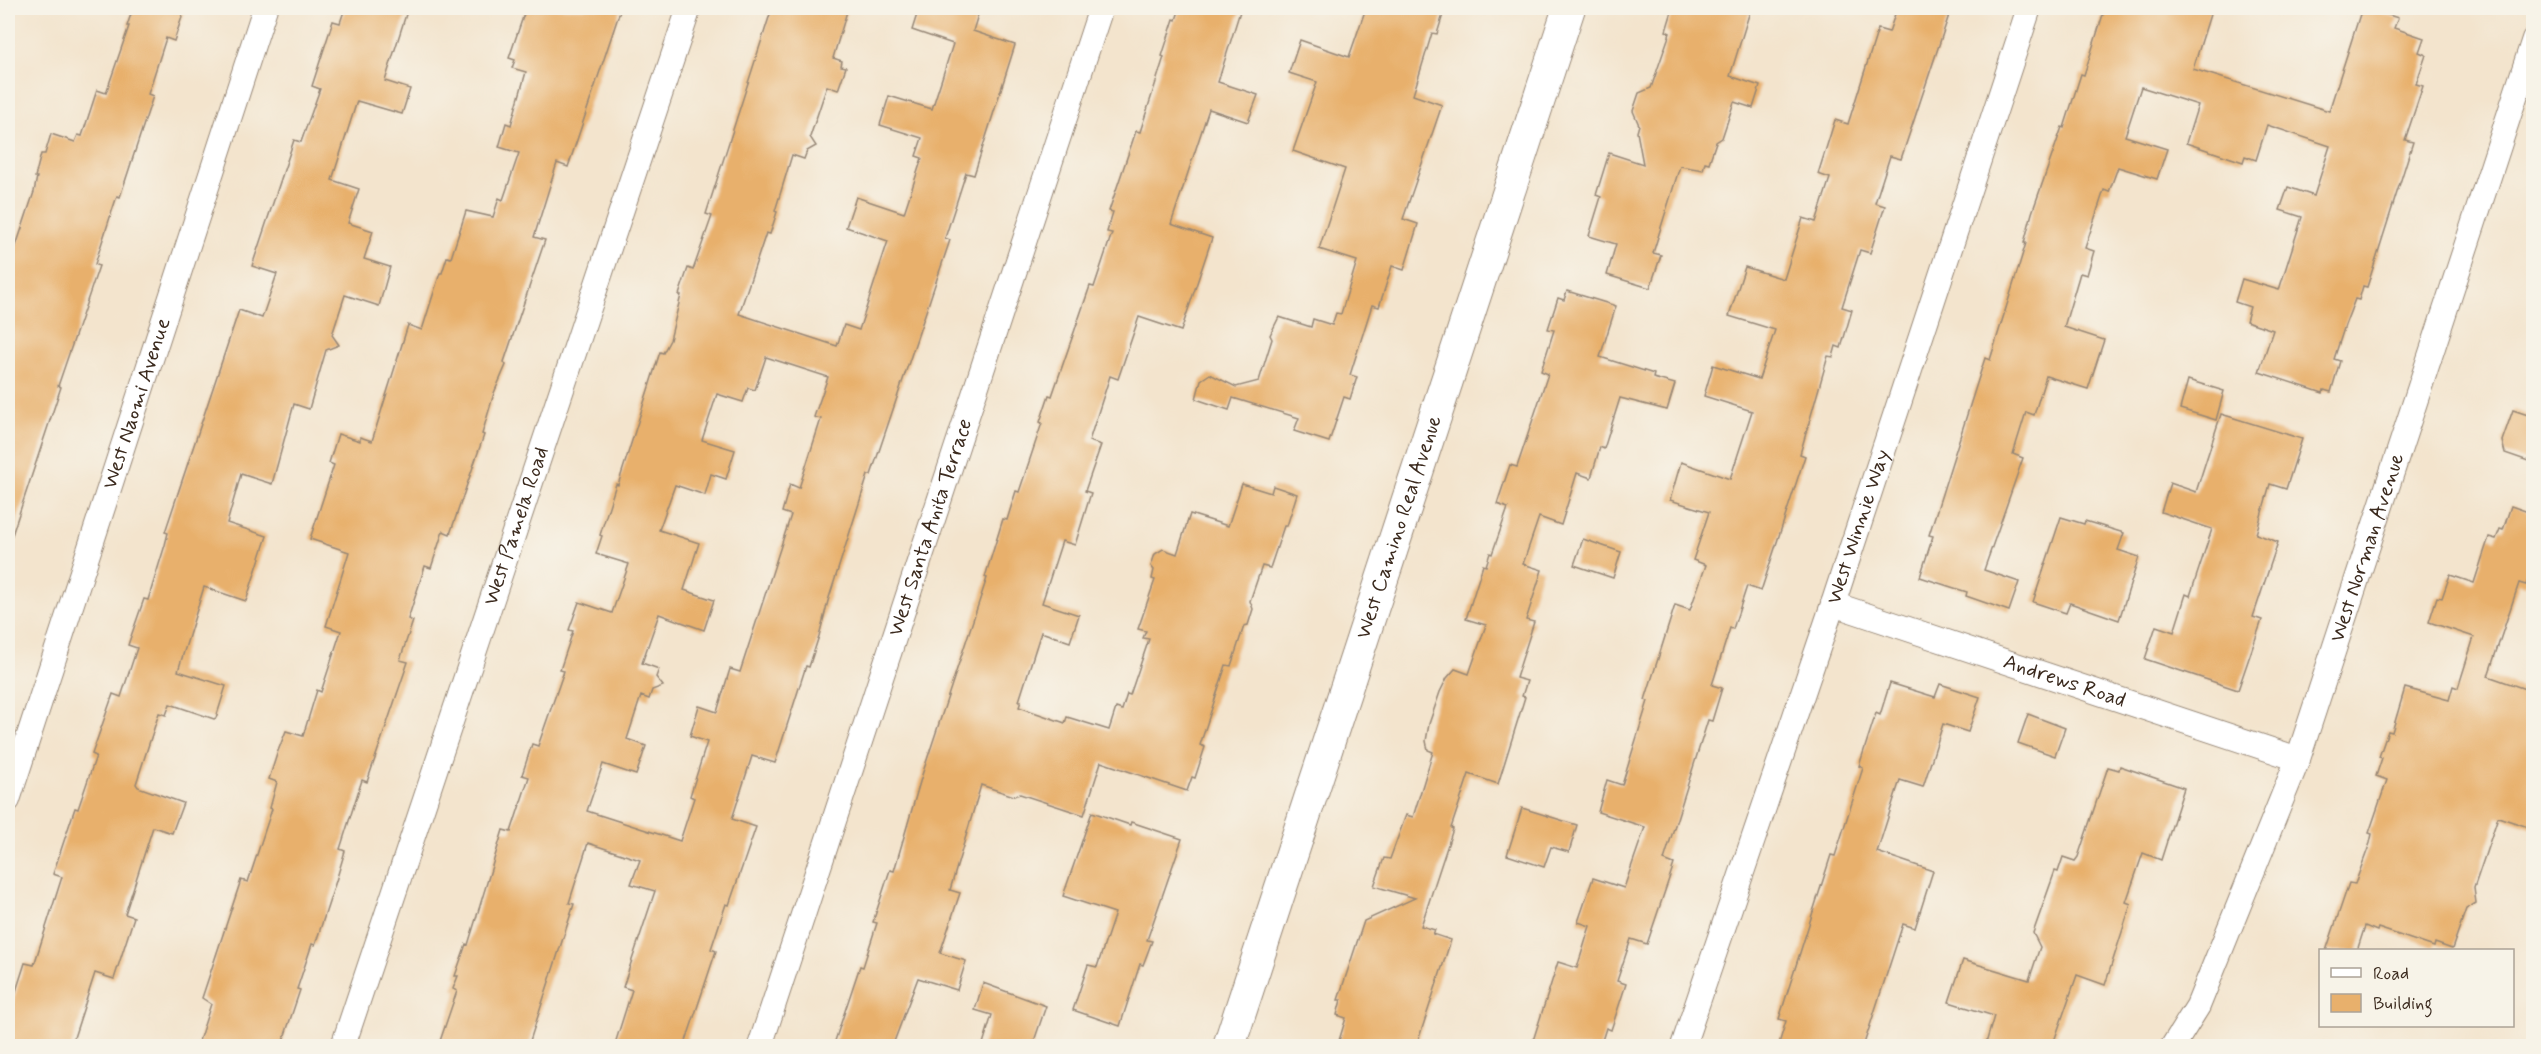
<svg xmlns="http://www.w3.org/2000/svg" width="2541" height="1054" font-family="Mynerve,sans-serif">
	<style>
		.building { fill: #e8b06c; fill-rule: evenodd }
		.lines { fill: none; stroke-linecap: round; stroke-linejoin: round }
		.minor-casing { stroke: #978776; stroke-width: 26 }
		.tertiary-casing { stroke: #978776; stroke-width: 34 }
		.minor { stroke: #fff; stroke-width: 24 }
		.tertiary { stroke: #fff; stroke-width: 32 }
		.labels { text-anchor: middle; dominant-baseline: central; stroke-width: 5; stroke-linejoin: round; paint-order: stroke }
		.street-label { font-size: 21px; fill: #3b2a1e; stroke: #f7f3e8 }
	</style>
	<rect width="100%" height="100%" fill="#f7f3e8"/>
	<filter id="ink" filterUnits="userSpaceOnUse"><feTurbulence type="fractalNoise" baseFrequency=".0167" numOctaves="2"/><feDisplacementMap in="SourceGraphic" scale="12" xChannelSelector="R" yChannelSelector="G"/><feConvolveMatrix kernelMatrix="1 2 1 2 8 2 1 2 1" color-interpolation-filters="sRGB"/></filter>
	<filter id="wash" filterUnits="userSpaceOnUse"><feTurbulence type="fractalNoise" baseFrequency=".008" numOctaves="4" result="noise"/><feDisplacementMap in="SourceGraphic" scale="24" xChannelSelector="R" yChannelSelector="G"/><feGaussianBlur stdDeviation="1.35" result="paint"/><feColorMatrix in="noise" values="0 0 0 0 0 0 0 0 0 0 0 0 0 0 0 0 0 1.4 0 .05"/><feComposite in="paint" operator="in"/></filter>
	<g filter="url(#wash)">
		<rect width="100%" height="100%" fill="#f3e4cd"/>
		<g id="blocks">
			<g class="building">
				<polygon points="133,8 185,8 174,41 166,38 148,94 153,96 120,197 117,196 112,211 95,264 99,266 58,386 61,387 12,535 8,534 8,281 14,262 11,261 34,192 37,177 35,177 41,154 45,154 51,134 75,142 78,135 82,136 97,90 106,93 129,26 127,26"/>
				<polygon points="345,8 408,8 385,81 410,89 402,114 357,101 332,180 359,189 348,223 373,231 364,259 390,267 379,306 345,295 332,335 339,345 326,350 309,409 294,404 272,484 241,474 227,523 267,536 246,601 204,587 178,671 226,686 216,718 214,719 170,704 166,715 159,713 136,784 138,787 183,803 172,833 153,827 125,914 134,917 114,979 95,973 71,1047 8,1047 8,1020 17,988 25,963 34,965 62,877 53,874 75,808 78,809 96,756 92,754 113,694 121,697 137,648 128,645 144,599 148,600 165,545 168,533 165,532 239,310 262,318 277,274 252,266 294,140 301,142 320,89 312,86 333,21 340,23"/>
				<polygon points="526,8 621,8 568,167 557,163 534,237 545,240 504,362 506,365 494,393 482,434 484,435 450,534 443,531 431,568 425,566 408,619 413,621 400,660 408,662 367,782 362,780 340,849 345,851 336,881 315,945 312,944 297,989 300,990 281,1047 197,1047 211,1004 202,998 241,880 248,882 272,809 270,808 277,782 269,779 278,751 286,731 303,736 317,690 321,692 341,631 326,626 349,552 310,539 334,465 329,463 338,434 360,441 360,437 372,441 408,325 422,330 440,273 442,273 447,257 451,258 466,211 493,217 499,198 503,200 519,153 499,147 506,123 511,125 526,72 512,68 515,60 509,58"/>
				<path d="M772,8h76l-15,50 9,3 -1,5 5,1 -8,23 -11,-4 -17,51 6,9 -9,5 -3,8 -12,-4 -17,56 2,1 -7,22 -4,-1 -27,81 98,32 7,-21 15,5 29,-89 -42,-14 10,-30 48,16 18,-55 -6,-2 6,-18 -42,-13 9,-29 43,13 21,-65 -41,-14 7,-22h61l-7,23 42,14 -41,130 -8,-2 -21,65 5,2 -79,235h-3l-40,126 -9,35 -10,31 -3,-1 -31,97 -23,-7 -20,63 24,8 -27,78 -3,-1 -15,45 5,2 -32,96h-70l18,-57 -9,-3 32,-96 -24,-7 9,-24 -52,-17 -19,60 5,1 -46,143h-90l19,-56 -4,-2 5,-13h-3l11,-32 2,1 35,-115 8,2 18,-55 -7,-2 10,-31 6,2 26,-75 -4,-1 13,-39 -4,-1 10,-28 33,11 17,-49 -33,-10 6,-18 -2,-1 16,-51 2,1 42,-133 3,1 7,-13 11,-45h-2l9,-27 5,2 19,-54 -6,-2zM766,357l62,20 -14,40 7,2 -22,69 -9,-4 -8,28 9,3 -51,157 -10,-3 -13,43 -18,-6 -9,30 17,6 -17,54 4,2 -14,43 -93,-30 16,-47 33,11 10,-29 -19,-7 14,-43 8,3 3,-9 11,-4 -7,-9 3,-8 -17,-6 17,-49 45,16 10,-30 -30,-10 15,-47 -40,-13 16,-45 30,10 6,-21 15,5 9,-29 -33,-10 15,-46 26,8 5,-14 7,2z"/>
				<polygon points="1180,8 1241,8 1218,82 1258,95 1248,122 1209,109 1171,224 1212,238 1181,331 1139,317 1118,379 1110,376 1089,441 1101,445 1085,491 1091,493 1075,545 1062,541 1042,603 1079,615 1070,642 1041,632 1019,701 1021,701 1019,707 1065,723 1067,717 1109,730 1116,708 1122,710 1127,694 1130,695 1149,639 1143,638 1146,631 1138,629 1155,580 1152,579 1154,570 1151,566 1155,554 1163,549 1177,554 1190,514 1228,526 1242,484 1271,493 1273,486 1297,494 1287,526 1284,526 1270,568 1262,566 1250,601 1253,609 1248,625 1244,626 1231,666 1226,665 1200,745 1205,747 1195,778 1192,777 1187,791 1101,762 1084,815 1020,794 1014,796 981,785 950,890 960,893 940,953 966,961 957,990 918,978 892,1047 833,1047 860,966 863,967 877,923 873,922 890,870 894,871 922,775 987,578 985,577 1003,519 1007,520 1016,491 1019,492 1042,423 1040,422 1049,395 1052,396 1090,286 1094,287 1112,233 1107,232 1113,212 1109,211 1136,131 1140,132 1164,57 1162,56 1174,19 1176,20"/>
				<polygon points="1366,8 1445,8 1437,34 1432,33 1413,95 1442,105 1403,219 1418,224 1404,270 1392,266 1379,307 1372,305 1350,375 1357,377 1350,399 1344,397 1329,442 1294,431 1299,418 1233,398 1229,410 1196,399 1201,380 1210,374 1236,387 1259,381 1272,339 1270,335 1279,317 1311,327 1313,319 1332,325 1336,313 1341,314 1357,261 1319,249 1345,169 1293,151 1317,82 1289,73 1300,40 1349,57"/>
				<polygon points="1673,8 1751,8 1730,76 1760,86 1753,108 1734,102 1722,138 1716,142 1709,163 1705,162 1703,170 1680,166 1653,253 1661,255 1650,288 1607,275 1616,244 1589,236 1601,197 1596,195 1609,153 1643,164 1637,132 1639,125 1633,111 1639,93 1651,88 1670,33 1666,31"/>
				<polygon points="1897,8 1935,8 1950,12 1901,159 1890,156 1875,203 1885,206 1870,253 1860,250 1842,307 1852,310 1841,348 1836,346 1833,357 1828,356 1800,454 1805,456 1761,591 1747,586 1733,629 1730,628 1712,685 1722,688 1712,721 1708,720 1664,860 1674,864 1647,944 1631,939 1617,981 1626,984 1611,1030 1606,1028 1600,1047 1531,1047 1558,962 1577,968 1590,926 1578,922 1593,878 1624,888 1645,827 1598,812 1607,780 1622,785 1648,701 1645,700 1675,605 1690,610 1706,565 1693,560 1709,512 1670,500 1681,462 1730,479 1752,411 1704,396 1713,365 1759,379 1775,330 1729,316 1745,267 1784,279 1803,218 1816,222 1830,178 1818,174 1835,120 1848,124 1878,29 1889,32"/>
				<polygon points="2105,8 2212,8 2193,69 2329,111 2362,8 2367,8 2398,18 2394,28 2424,38 2419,52 2426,55 2416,84 2423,86 2405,140 2413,142 2367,287 2363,286 2359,300 2355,299 2345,325 2334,359 2340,361 2331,392 2324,390 2323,393 2259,372 2273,330 2246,321 2250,307 2235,302 2242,279 2279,290 2302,217 2280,210 2288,187 2314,196 2330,146 2267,125 2256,160 2245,156 2243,162 2186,143 2198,105 2141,87 2125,136 2167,149 2157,179 2118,167 2109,192 2104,190 2085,248 2094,251 2087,275 2080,273 2064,327 2104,340 2088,389 2046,376 2034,415 2026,412 2013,454 2023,458 1984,570 2019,582 2009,611 1966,596 1967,592 1920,577 1933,536 1929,535 1985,358 1990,360 2026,243 2024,243 2032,213 2062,127 2064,128 2081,74 2084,75"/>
				<polygon points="1567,291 1616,306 1600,357 1654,374 1653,378 1675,384 1667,410 1620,398 1604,449 1600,447 1591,478 1577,473 1561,525 1539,517 1523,564 1542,570 1526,620 1534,622 1516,678 1527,681 1522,696 1525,697 1498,784 1469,774 1451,828 1453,829 1421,926 1435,930 1433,934 1451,940 1416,1047 1337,1047 1346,1018 1337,1015 1341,1000 1338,1000 1364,921 1415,898 1374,886 1384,858 1390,859 1406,815 1413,817 1433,752 1428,750 1426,741 1429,724 1440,692 1447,678 1455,669 1469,674 1486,625 1466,619 1483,565 1486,566 1490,553 1492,554 1508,508 1497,504 1510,465 1517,467 1548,374 1541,371 1554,330 1548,329 1558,298 1564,300"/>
				<polygon points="2188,380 2224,391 2216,420 2180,409"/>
				<polygon points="2513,410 2534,417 2534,463 2505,453 2502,441"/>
				<polygon points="2221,414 2302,439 2286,489 2270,484 2256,534 2278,542 2253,617 2262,620 2238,690 2145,659 2156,626 2174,632 2186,594 2190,596 2212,529 2161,512 2170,483 2196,492"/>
				<polygon points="2511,506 2534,514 2534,563 2526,585 2519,583 2488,676 2534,692 2534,829 2498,817 2474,888 2476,903 2466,909 2452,949 2435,943 2434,947 2378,928 2377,931 2365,926 2357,951 2326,951 2349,883 2355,884 2370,843 2372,834 2369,833 2387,780 2376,776 2382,758 2379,757 2388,731 2392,732 2405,688 2449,700 2453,686 2458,688 2474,637 2429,622 2437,597 2442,598 2450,575 2474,583 2489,537 2496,539 2500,529 2503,530"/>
				<polygon points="2061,517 2084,524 2085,521 2124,533 2118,550 2139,557 2119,620 2070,603 2066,613 2033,602"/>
				<polygon points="1583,539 1621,552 1613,578 1574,565"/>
				<polygon points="1890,683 1935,697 1940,684 1980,697 1968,732 1943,724 1923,787 1900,780 1877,852 1933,871 1915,928 1903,924 1863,1047 1778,1047 1786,1021 1779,1019 1831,855 1835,856 1863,768 1859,766 1876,713 1880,715"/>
				<polygon points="2028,714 2065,728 2055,756 2018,743"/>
				<polygon points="2120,766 2184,788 2161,860 2143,853 2126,902 2131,904 2105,985 2077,975 2052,1047 1985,1047 1994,1016 1949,1002 1963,960 2029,980 2040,947 2033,933 2055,871 2058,872 2063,857 2075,861 2078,857 2108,767 2119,770"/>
				<polygon points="1522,808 1577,825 1569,852 1551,847 1544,867 1507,855"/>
				<polygon points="1092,812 1130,825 1131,822 1182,839 1147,940 1152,941 1143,965 1140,964 1120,1026 1073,1010 1088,965 1097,967 1115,913 1063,896"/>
				<polygon points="983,983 1046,1006 1032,1047 982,1047 992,1015 975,1010"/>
			</g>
		</g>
	</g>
	<g filter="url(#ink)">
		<use href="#blocks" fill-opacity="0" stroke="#978776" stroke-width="1.5"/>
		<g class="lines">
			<g class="minor-casing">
				<g id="minor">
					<path id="s1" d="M1833,604l465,155"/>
					<path id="s2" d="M8,800l257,-792"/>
					<path id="s3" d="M343,1046l346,-1038"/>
					<path id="s4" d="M760,1046l341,-1038"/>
					<path id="s5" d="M1683,1046l150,-442 196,-596"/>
					<path id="s6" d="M2173,1046l25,-40 100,-247 236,-720"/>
				</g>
			</g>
			<g class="tertiary-casing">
				<g id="tertiary">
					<path id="s7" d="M1229,1046l340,-1038"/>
				</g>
			</g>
			<use href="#minor" class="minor"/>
			<use href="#tertiary" class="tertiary"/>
		</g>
	</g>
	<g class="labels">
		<g class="street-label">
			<text stroke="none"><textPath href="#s2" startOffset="417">West Naomi Avenue</textPath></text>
			<text stroke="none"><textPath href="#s3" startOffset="548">West Pamela Road</textPath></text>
			<text stroke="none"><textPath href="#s4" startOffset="546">West Santa Anita Terrace</textPath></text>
			<text stroke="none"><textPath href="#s7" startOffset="546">West Camino Real Avenue</textPath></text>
			<text stroke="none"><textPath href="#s5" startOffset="548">West Winnie Way</textPath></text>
			<text stroke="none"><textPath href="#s6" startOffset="536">West Norman Avenue</textPath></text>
			<text stroke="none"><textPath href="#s1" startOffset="244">Andrews Road</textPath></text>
		</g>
	</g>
	<rect width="2541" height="1054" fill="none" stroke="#f7f3e8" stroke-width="30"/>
	<rect x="2319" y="949" width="195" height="78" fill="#f7f3e8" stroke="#aca397" stroke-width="1.5"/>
	<rect x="2331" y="968" width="30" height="9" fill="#ffffff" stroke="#aca397" stroke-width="1.5"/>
	<text x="2373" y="979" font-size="18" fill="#3b2a1e">Road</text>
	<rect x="2331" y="994" width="30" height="18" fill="#e8b06c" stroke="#aca397" stroke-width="1.5"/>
	<text x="2373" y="1009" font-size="18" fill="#3b2a1e">Building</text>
</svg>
